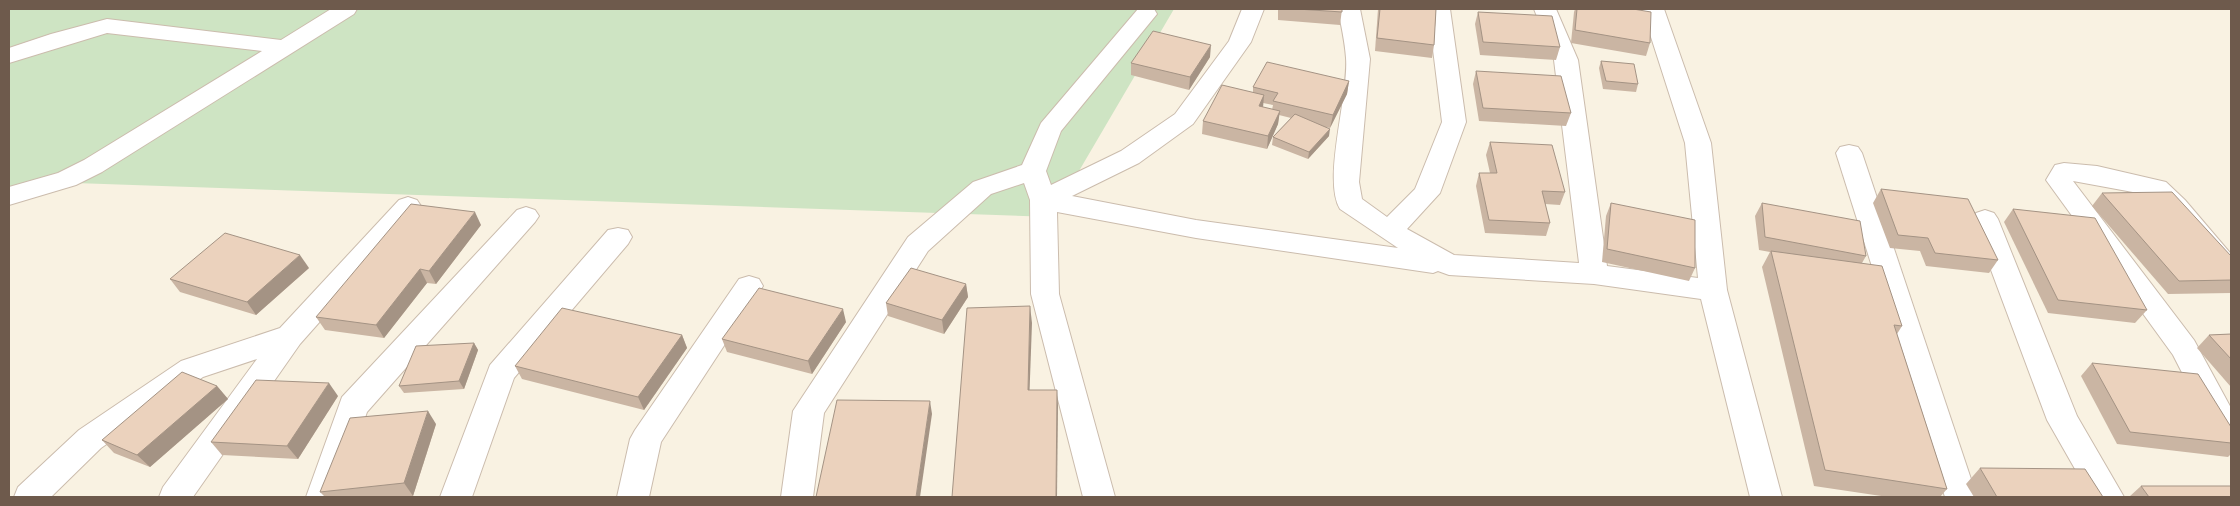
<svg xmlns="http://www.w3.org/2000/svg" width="2240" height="506" font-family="Overpass,sans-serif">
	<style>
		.green { fill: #cee4c3 }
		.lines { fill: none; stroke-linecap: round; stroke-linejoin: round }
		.minor-casing { stroke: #cbbcad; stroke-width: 2 }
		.minor { fill: #fff; fill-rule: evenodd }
		.wall { fill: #cab5a3; fill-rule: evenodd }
		.shaded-wall { fill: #a49384 }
		.building { fill: #ebd2bd; stroke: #a49384 }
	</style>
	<rect width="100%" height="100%" fill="#f9f2e2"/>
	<polygon class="green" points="9,9 1174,9 1052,217 75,183 9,202"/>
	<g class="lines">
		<g class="minor-casing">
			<g id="minor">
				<polygon points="331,9 357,9 354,14 102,172 76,185 9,205 9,187 58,173 84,160 262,51 107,33 9,63 9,48 51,34 107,19 281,40"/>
				<path d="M1138,9h16l3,5 -96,117 -15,40 5,14 70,-34 54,-37 54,-73 13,-32h22l-13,33 -58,82 -54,39 -67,33 124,24 202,28 -58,-39c-18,-29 9,-114 6,-151 -1,-16 -5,-33 -8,-49h22l10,50 -11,123 3,17 25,18 28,-28 27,-67 -14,-113h22l16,113 -26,71 -33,36 47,26 125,8 -25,-203 -20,-51h22l22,51 29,206 91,12 -13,-135 -43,-134h22l47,134 16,147 55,207h-32l-49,-198 -107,-15 -145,-9 -11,-4 -5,2 -237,-35 -139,-26 2,82 56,203h-32l-52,-203 -1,-94 -6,-17 -33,11 -63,57 -104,162 -11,84h-32l12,-86 115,-174 65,-55 49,-17 19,-42z"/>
				<polygon points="1849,145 1858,147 1862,153 1977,497 1945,497 1836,153 1840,147"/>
				<polygon points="2064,163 2097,166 2166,182 2185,200 2231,254 2231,283 2221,280 2167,212 2149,195 2073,181 2194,340 2231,408 2231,451 2220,447 2173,355 2046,180 2055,165"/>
				<polygon points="408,197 417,200 421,206 417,212 300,344 193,497 159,497 163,487 257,359 203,377 101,448 51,497 14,497 18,487 79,430 181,361 280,328 399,200"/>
				<polygon points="526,207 535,210 539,216 535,222 367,412 338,497 306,497 342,397 517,210"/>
				<polygon points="1985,210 1994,213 1998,219 2077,416 2124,497 2091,497 2047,420 1972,219 1976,213"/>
				<polygon points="618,228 628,230 632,237 628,244 514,378 472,497 440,497 490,365 608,230"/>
				<polygon points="749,276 759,279 763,286 661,442 649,497 617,497 630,439 635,430 739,279"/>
			</g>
		</g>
		<use href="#minor" class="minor"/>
	</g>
	<g class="wall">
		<polygon points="1278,9 1342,9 1340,25 1278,20"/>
		<polygon points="1378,9 1436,9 1434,45 1432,58 1375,51"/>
		<polygon points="1575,9 1633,9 1650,43 1646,56 1571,43 1574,12"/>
		<polygon points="1478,12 1560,47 1556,60 1480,55 1475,24"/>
		<polygon points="1210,57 1189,90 1131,75 1131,63"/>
		<polygon points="1601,61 1638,84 1636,92 1603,89 1599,68"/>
		<polygon points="1476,71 1571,113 1566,126 1479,121 1473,84"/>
		<path d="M1349,81l-2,13 -17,34 -4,-1 3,9 -21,23 -36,-14 1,-8 18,-19 -12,-3 -1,9 -11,25 -65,-15 1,-13 50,-29v-5zM1263,103l10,2 -1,5 -9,-3z"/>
		<polygon points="1490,142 1565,192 1560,205 1545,204 1550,223 1546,236 1485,233 1476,186 1479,173 1490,173 1486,155"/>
		<polygon points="1881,189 1998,260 1989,273 1926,266 1920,251 1890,248 1873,203"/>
		<polygon points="2102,193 2231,256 2231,293 2168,294 2092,206"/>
		<polygon points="1611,203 1695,268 1689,281 1602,262 1606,216"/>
		<polygon points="1762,203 1866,256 1862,263 1902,326 1897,334 1947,489 1940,497 1888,497 1814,486 1762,267 1770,252 1759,250 1755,216"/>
		<polygon points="2013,209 2147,310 2135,323 2048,313 2004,222"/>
		<polygon points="481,225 436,284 427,283 384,338 325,330 316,317"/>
		<polygon points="309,268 256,315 180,292 170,279"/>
		<polygon points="966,284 968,297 944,334 888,316 886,303"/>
		<polygon points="846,322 812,374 727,352 722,339"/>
		<polygon points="2231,334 2231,387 2197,348 2209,335"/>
		<polygon points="682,335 687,348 644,410 522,379 515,366"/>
		<polygon points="474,343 478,350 464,389 404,393 399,386"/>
		<polygon points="2092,363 2231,427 2231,454 2228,457 2117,444 2081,376"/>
		<polygon points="217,386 228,399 150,467 114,453 102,440"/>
		<polygon points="338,396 298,459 222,455 211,442"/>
		<polygon points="436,424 413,496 398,497 325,497 320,492"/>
		<polygon points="1980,468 2103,497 1974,497 1966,484"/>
		<polygon points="2141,486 2231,497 2129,497"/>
	</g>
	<g class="shaded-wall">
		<polygon points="1211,45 1210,57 1189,90 1190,77"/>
		<polygon points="1349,81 1347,94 1330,128 1333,115"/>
		<polygon points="1264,95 1263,108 1259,106"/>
		<polygon points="1280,111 1278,124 1267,149 1268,136"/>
		<polygon points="1330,129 1329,136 1308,159 1309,152"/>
		<polygon points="475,212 481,225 436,284 429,271"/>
		<polygon points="300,255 309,268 256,315 247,302"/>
		<polygon points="420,269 427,283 384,338 376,325"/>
		<polygon points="966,284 968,297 944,334 942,320"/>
		<polygon points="1030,306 1032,323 1029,406 1028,390"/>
		<polygon points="843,309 846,322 812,374 808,361"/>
		<polygon points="682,335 687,348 644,410 638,397"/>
		<polygon points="474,343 478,350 464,389 459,381"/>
		<polygon points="329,383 338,396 298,459 287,446"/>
		<polygon points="217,386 228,399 150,467 137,455"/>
		<polygon points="1057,390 1058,406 1057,497 1056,497"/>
		<polygon points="930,401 932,414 920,497 916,497"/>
		<polygon points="428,411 436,424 413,496 404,483"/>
	</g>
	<g class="building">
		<polygon points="1297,9 1342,9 1342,12"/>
		<polygon points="1380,9 1436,9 1434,45 1377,38"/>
		<polygon points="1577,9 1633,9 1651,12 1650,43 1575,30"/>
		<polygon points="1478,12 1552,16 1560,47 1483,42"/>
		<polygon points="1153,31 1211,45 1190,77 1131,63"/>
		<polygon points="1601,61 1634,64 1638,84 1606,81"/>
		<polygon points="1267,62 1349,81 1333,115 1273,101 1278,93 1253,87"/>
		<polygon points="1476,71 1561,76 1571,113 1483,108"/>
		<polygon points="1222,85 1264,95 1259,106 1280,111 1268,136 1203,121"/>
		<polygon points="1295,114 1330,129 1309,152 1273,137"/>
		<polygon points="1490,142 1552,145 1565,192 1542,191 1550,223 1489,220 1479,173 1497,173"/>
		<polygon points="1881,189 1968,199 1998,260 1935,253 1928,238 1898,235"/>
		<polygon points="2172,192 2231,256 2231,280 2179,281 2102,193"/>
		<polygon points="1611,203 1695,220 1695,268 1607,249"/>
		<polygon points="1762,203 1860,221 1866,256 1765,237"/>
		<polygon points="411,204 475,212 429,271 420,269 376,325 316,317"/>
		<polygon points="2013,209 2095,218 2147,310 2058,300"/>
		<polygon points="225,233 300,255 247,302 170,279"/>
		<polygon points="1771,251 1882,266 1902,326 1894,325 1947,489 1825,470"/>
		<polygon points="911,268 966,284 942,320 886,303"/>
		<polygon points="759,288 843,309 808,361 722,339"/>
		<polygon points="1030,306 1028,390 1057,390 1056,497 952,497 967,308"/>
		<polygon points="562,308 682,335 638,397 515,366"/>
		<polygon points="2231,334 2231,359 2209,335"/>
		<polygon points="474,343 459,381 399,386 416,346"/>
		<polygon points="2092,363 2198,374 2231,427 2231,443 2130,432"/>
		<polygon points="182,372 217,386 137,455 102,440"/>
		<polygon points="256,380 329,383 287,446 211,442"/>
		<polygon points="837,400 930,401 916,497 816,497"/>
		<polygon points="428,411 404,483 320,492 350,418"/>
		<polygon points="1980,468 2085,469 2103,497 1997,497"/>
		<polygon points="2141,486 2231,486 2231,497 2149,497"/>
	</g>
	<rect width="2240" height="506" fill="none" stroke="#6e5a4c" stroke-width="20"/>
</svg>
